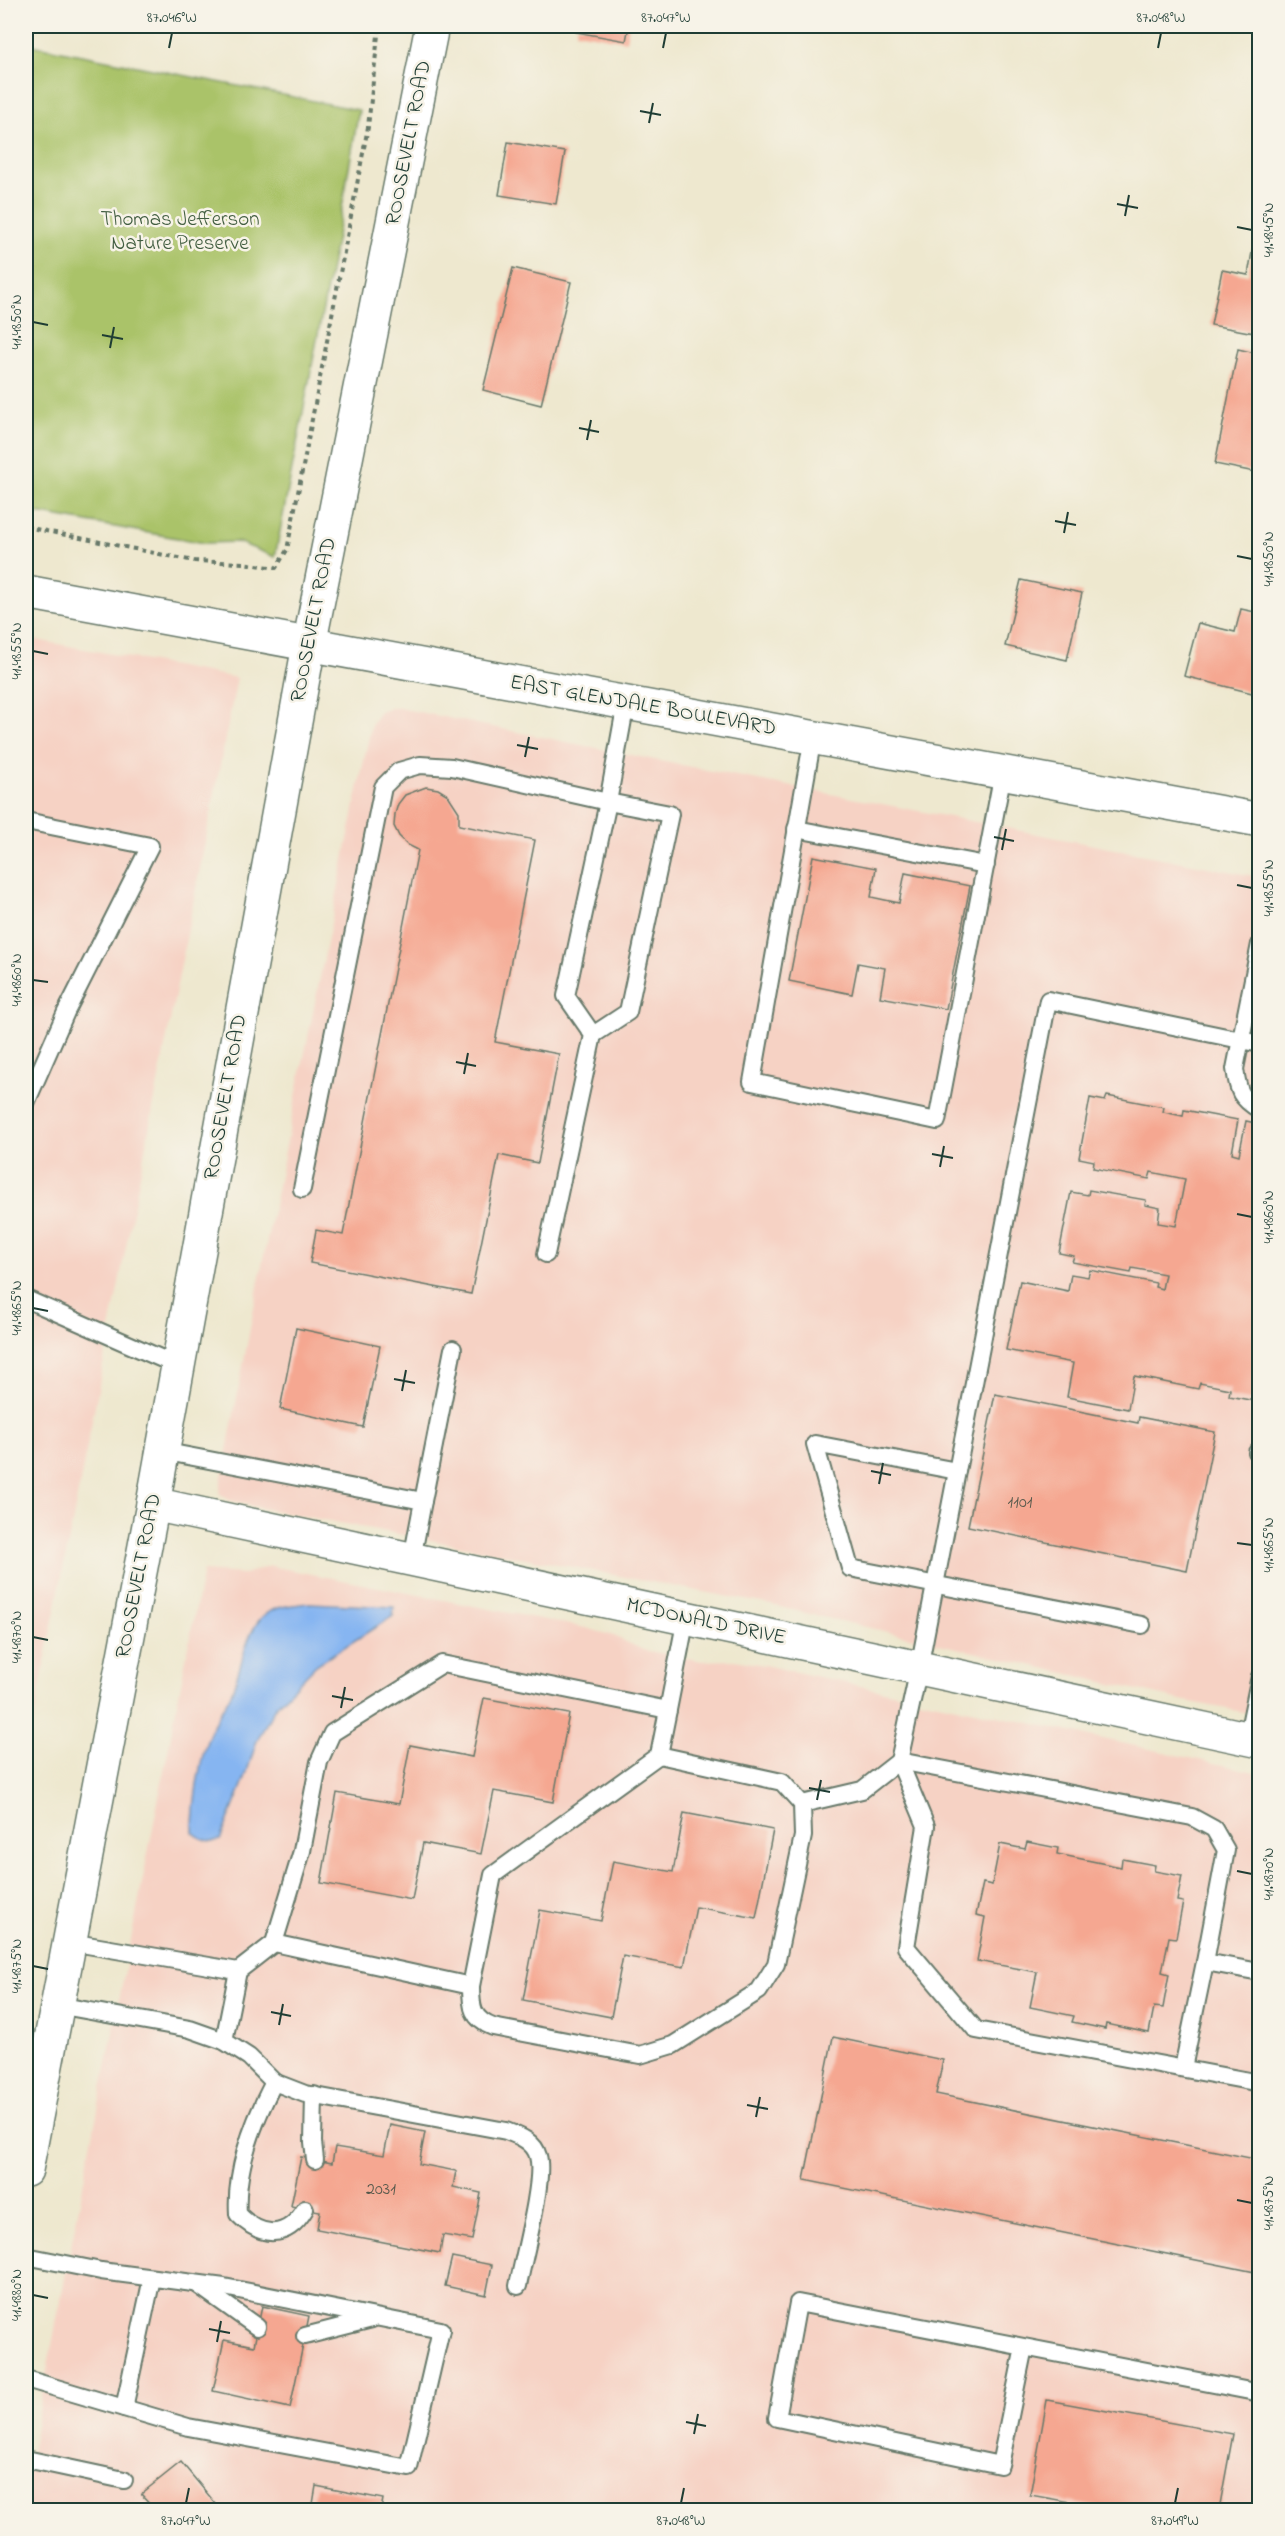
<svg xmlns="http://www.w3.org/2000/svg" width="1285" height="2536" font-family="'Indie Flower',sans-serif">
	<style>
		.built { fill: #f6d2c4 }
		.green { fill: #aac369; stroke: #64804e; stroke-width: 1.5 }
		.water { fill: #86b5f1; stroke: #527992; stroke-width: 1.5 }
		.building { fill: #f5a791 }
		.lines { fill: none; stroke-linecap: round; stroke-linejoin: round }
		.service-casing { stroke: #67796a; stroke-width: 20 }
		.minor-casing { stroke: #67796a; stroke-width: 36 }
		.tertiary-casing { stroke: #67796a; stroke-width: 36 }
		.path { stroke: #67796a; stroke-width: 4; stroke-dasharray: 4.5 4.5; stroke-linecap: butt }
		.service { stroke: #fff; stroke-width: 16 }
		.minor { stroke: #fff; stroke-width: 33 }
		.tertiary { stroke: #fff; stroke-width: 33 }
		.ticks { fill: none; stroke: #1f3d34; stroke-width: 2 }
		.labels { text-anchor: middle; dominant-baseline: central; stroke-width: 5; stroke-linejoin: round; paint-order: stroke }
		.number-label { font-size: 18px; fill: #54584b }
		.street-label { font-size: 21px; fill: #1f3d34; stroke: #f7f3e8 }
		.park-label { font-size: 21px; fill: #425e41; stroke: #f7f3e8 }
		.neatline { fill: none; stroke: #1f3d34; stroke-width: 2 }
		.ticks-label { font-size: 15px; text-anchor: middle; fill: #1f3d34 }
	</style>
	<rect width="100%" height="100%" fill="#f7f3e8"/>
	<filter id="ink" filterUnits="userSpaceOnUse"><feTurbulence type="fractalNoise" baseFrequency=".0167" numOctaves="2"/><feDisplacementMap in="SourceGraphic" scale="12" xChannelSelector="R" yChannelSelector="G"/><feConvolveMatrix kernelMatrix="1 2 1 2 8 2 1 2 1" color-interpolation-filters="sRGB"/></filter>
	<filter id="wash" filterUnits="userSpaceOnUse"><feTurbulence type="fractalNoise" baseFrequency=".008" numOctaves="4" result="noise"/><feDisplacementMap in="SourceGraphic" scale="24" xChannelSelector="R" yChannelSelector="G"/><feGaussianBlur stdDeviation="1.35" result="paint"/><feColorMatrix in="noise" values="0 0 0 0 0 0 0 0 0 0 0 0 0 0 0 0 0 1.4 0 .05"/><feComposite in="paint" operator="in"/></filter>
	<g filter="url(#wash)">
		<rect width="100%" height="100%" fill="#eee8cf"/>
		<g class="built">
			<polygon points="26,638 237,678 26,1759"/>
			<polygon points="390,708 399,708 660,761 1259,877 1259,1715 1185,1701 767,1604 256,1507 229,1500 219,1493 262,1265 365,755 372,723 380,712"/>
			<polygon points="271,1566 586,1628 614,1636 643,1650 702,1661 734,1660 764,1665 1259,1773 1259,2510 26,2510 26,2478 203,1571 244,1574"/>
		</g>
		<polygon class="green" points="26,44 359,110 337,236 275,557 238,542 205,543 26,511"/>
		<path class="water" d="M309,1603l85,4 -1,9 -77,49 -41,42 -19,36 -11,35 -25,62c-11,3 -19,0 -27,-8 0,-29 7,-78 19,-104 5,-13 15,-24 20,-37 10,-23 12,-53 29,-73 11,-12 33,-13 48,-15z"/>
		<g id="blocks">
			<g class="building">
				<polygon points="177,26 206,26 204,32"/>
				<polygon points="577,26 629,26 626,41 576,32"/>
				<polygon points="508,142 565,152 556,204 499,195"/>
				<polygon points="1255,235 1260,236 1260,334 1211,325 1222,270 1248,275"/>
				<polygon points="513,268 571,282 541,405 483,390"/>
				<polygon points="1238,349 1260,354 1260,473 1215,464"/>
				<polygon points="1021,580 1082,593 1067,660 1005,646"/>
				<polygon points="1241,609 1260,613 1260,695 1184,676 1198,623 1235,632"/>
				<polygon points="426,787 438,789 448,795 459,812 459,825 535,840 495,1042 559,1054 538,1163 499,1155 471,1294 310,1263 316,1230 343,1235 418,850 408,845 399,836 394,826 395,814 398,804 405,795"/>
				<polygon points="813,856 876,868 871,897 899,903 905,873 970,886 946,1009 880,997 885,968 858,963 852,994 789,981"/>
				<polygon points="1107,1096 1164,1107 1163,1112 1183,1116 1184,1110 1238,1120 1232,1153 1239,1155 1246,1121 1260,1124 1260,1402 1229,1396 1230,1389 1200,1383 1198,1389 1134,1376 1128,1409 1067,1397 1073,1363 1006,1350 1020,1281 1068,1291 1071,1274 1088,1277 1090,1270 1156,1283 1155,1287 1162,1289 1165,1274 1132,1268 1131,1273 1072,1262 1074,1256 1059,1253 1071,1192 1088,1195 1089,1190 1146,1200 1145,1205 1160,1208 1158,1223 1176,1226 1185,1179 1151,1172 1149,1179 1093,1168 1094,1161 1079,1158 1090,1098 1105,1101"/>
				<polygon points="296,1328 380,1346 363,1427 280,1409"/>
				<polygon points="995,1394 1138,1423 1139,1417 1215,1432 1187,1571 968,1526"/>
				<polygon points="484,1698 569,1714 553,1802 494,1791 481,1854 423,1843 412,1900 321,1883 337,1793 399,1804 410,1745 472,1757"/>
				<polygon points="684,1813 773,1830 756,1918 696,1907 684,1967 623,1956 611,2017 523,2000 540,1910 601,1921 613,1861 673,1872"/>
				<polygon points="1027,1842 1058,1848 1057,1854 1121,1867 1122,1859 1155,1865 1154,1871 1182,1876 1177,1901 1183,1902 1176,1938 1169,1937 1162,1972 1169,1974 1163,2008 1154,2007 1149,2033 1106,2024 1105,2029 1072,2022 1074,2016 1030,2007 1037,1972 977,1961 985,1917 976,1915 983,1883 992,1885 1000,1844 1025,1849"/>
				<polygon points="833,2037 943,2060 936,2094 1260,2160 1260,2273 804,2180"/>
				<polygon points="390,2125 425,2132 419,2164 456,2171 453,2187 481,2193 472,2240 443,2235 440,2253 317,2229 320,2211 291,2206 301,2157 332,2163 335,2147 384,2155"/>
				<polygon points="452,2257 492,2265 486,2295 445,2286"/>
				<polygon points="262,2306 309,2316 290,2408 213,2391 224,2340 254,2346"/>
				<polygon points="1047,2400 1233,2434 1219,2510 1115,2510 1030,2495"/>
				<polygon points="181,2462 221,2510 156,2510 141,2494"/>
				<polygon points="316,2486 383,2499 381,2510 312,2510"/>
			</g>
		</g>
	</g>
	<g filter="url(#ink)">
		<use href="#blocks" fill-opacity="0" stroke="#67796a" stroke-width="1.5"/>
		<g class="lines">
			<g class="service-casing">
				<g id="service">
					<polyline points="813,737 752,1082 937,1121 1003,772"/>
					<polyline points="26,821 150,846 66,1012 26,1103"/>
					<polyline points="796,829 986,865"/>
					<path d="M1260,944l-25,125c3,22 5,29 25,41"/>
					<polyline points="1260,1044 1048,1000 919,1668 899,1761 926,1826 906,1947 976,2030 1260,2083"/>
					<polyline points="302,1189 383,787 399,771 420,765 452,767 608,802 626,703"/>
					<polyline points="546,1254 593,1035 628,1012 670,814 608,802 566,996 593,1035"/>
					<polyline points="26,1299 176,1365"/>
					<polyline points="162,1451 423,1501 412,1559"/>
					<polyline points="1257,1452 1260,1453"/>
					<polyline points="957,1471 815,1444 850,1568 1142,1625"/>
					<polyline points="423,1501 453,1349"/>
					<polyline points="1247,1739 1260,1676"/>
					<polyline points="802,1804 862,1790 899,1761 1192,1817 1214,1829 1226,1850 1205,1962 1260,1972"/>
					<polyline points="70,1942 238,1971 274,1943 302,1851 319,1762 332,1733 442,1664 668,1710 686,1618"/>
					<polyline points="274,1943 471,1986 493,1875 659,1755 668,1710"/>
					<path d="M471,1986c0,21 1,33 22,41l147,28 33,-10 86,-54 17,-27 27,-128 -1,-32 -20,-22 -123,-27"/>
					<path d="M57,2005l133,24 34,12 25,16 25,25 31,12 201,37c13,5 28,10 32,25 7,23 -15,103 -20,130"/>
					<polyline points="224,2041 238,1971"/>
					<polyline points="1183,2068 1205,1962"/>
					<path d="M274,2082c-21,40 -39,86 -36,132 23,24 49,26 67,-5"/>
					<polyline points="314,2095 313,2142 315,2160"/>
					<polyline points="26,2256 101,2271 224,2287 441,2330 409,2468 188,2427 26,2379"/>
					<polyline points="197,2284 257,2327"/>
					<polyline points="305,2336 372,2319"/>
					<polyline points="1024,2347 1000,2465 777,2418 798,2303 1260,2393"/>
					<polyline points="124,2408 152,2278"/>
					<polyline points="26,2459 124,2480"/>
				</g>
			</g>
			<g class="minor-casing">
				<polyline id="minor" points="153,1504 1260,1741"/>
			</g>
			<g class="tertiary-casing">
				<g id="tertiary">
					<polyline points="26,592 1260,820"/>
					<polyline points="26,2170 153,1504 309,645 432,26"/>
				</g>
			</g>
			<polyline class="path" points="26,527 194,561 243,563 276,568 287,550 368,127 379,26"/>
			<use href="#service" class="service"/>
			<use href="#minor" class="minor"/>
			<use href="#tertiary" class="tertiary"/>
		</g>
	</g>
	<path class="ticks" d="M169,48l3,-15M663,48l3,-15M1158,48l3,-15M640,111l21,4M649,123l4,-20M1117,204l21,4M1125,216l4,-21M1237,227l15,3M33,322l15,3M102,335l21,4M110,348l4,-21M579,428l20,4M587,440l4,-20M1055,521l21,4M1064,533l4,-21M1237,556l15,3M33,651l15,3M517,745l21,4M525,757l4,-20M994,837l20,4M1002,850l4,-21M1237,885l15,3M33,980l15,2M456,1062l20,4M464,1074l4,-21M932,1154l21,4M940,1167l4,-21M1237,1214l15,3M33,1308l15,3M394,1379l21,4M402,1391l4,-21M871,1471l20,4M879,1484l4,-21M1237,1543l15,2M33,1637l15,3M332,1696l21,4M341,1708l4,-21M809,1788l21,4M817,1800l4,-20M1237,1871l15,3M33,1966l15,3M271,2012l20,4M279,2025l4,-21M747,2105l21,4M756,2117l4,-20M1237,2200l15,3M33,2295l15,3M209,2329l21,4M217,2342l4,-21M686,2422l20,4M694,2434l4,-20M186,2503l3,-15M681,2503l3,-15M1175,2503l3,-15"/>
	<g class="labels">
		<g class="number-label">
			<text x="1020" y="1503">1101</text>
			<text x="381" y="2190">2031</text>
		</g>
		<g class="street-label">
			<text transform="translate(409 143) rotate(-79)">ROOSEVELT ROAD</text>
			<text transform="translate(314 620) rotate(-79)">ROOSEVELT ROAD</text>
			<text transform="translate(643 706) rotate(10)">EAST GLENDALE BOULEVARD</text>
			<text transform="translate(226 1097) rotate(-80)">ROOSEVELT ROAD</text>
			<text transform="translate(139 1576) rotate(-79)">ROOSEVELT ROAD</text>
			<text transform="translate(706 1622) rotate(12)">MCDONALD DRIVE</text>
		</g>
		<g class="park-label">
			<text x="180" y="220">Thomas Jefferson<tspan x="180" dy="24">Nature Preserve</tspan></text>
		</g>
	</g>
	<rect width="1285" height="2536" fill="none" stroke="#f7f3e8" stroke-width="66"/>
	<rect x="33" y="33" width="1219" height="2470" class="neatline"/>
	<g class="ticks-label">
		<text x="172" y="22">87.046°W</text>
		<text x="666" y="22">87.047°W</text>
		<text x="1161" y="22">87.048°W</text>
		<text transform="translate(1268 230) rotate(-90)" y="5">41.4845°N</text>
		<text transform="translate(16 322) rotate(-90)" y="5">41.4850°N</text>
		<text transform="translate(1268 559) rotate(-90)" y="5">41.4850°N</text>
		<text transform="translate(16 651) rotate(-90)" y="5">41.4855°N</text>
		<text transform="translate(1268 888) rotate(-90)" y="5">41.4855°N</text>
		<text transform="translate(16 980) rotate(-90)" y="5">41.4860°N</text>
		<text transform="translate(1268 1217) rotate(-90)" y="5">41.4860°N</text>
		<text transform="translate(16 1308) rotate(-90)" y="5">41.4865°N</text>
		<text transform="translate(1268 1545) rotate(-90)" y="5">41.4865°N</text>
		<text transform="translate(16 1637) rotate(-90)" y="5">41.4870°N</text>
		<text transform="translate(1268 1874) rotate(-90)" y="5">41.4870°N</text>
		<text transform="translate(16 1966) rotate(-90)" y="5">41.4875°N</text>
		<text transform="translate(1268 2203) rotate(-90)" y="5">41.4875°N</text>
		<text transform="translate(16 2295) rotate(-90)" y="5">41.4880°N</text>
		<text x="186" y="2525">87.047°W</text>
		<text x="681" y="2525">87.048°W</text>
		<text x="1175" y="2525">87.049°W</text>
	</g>
</svg>
